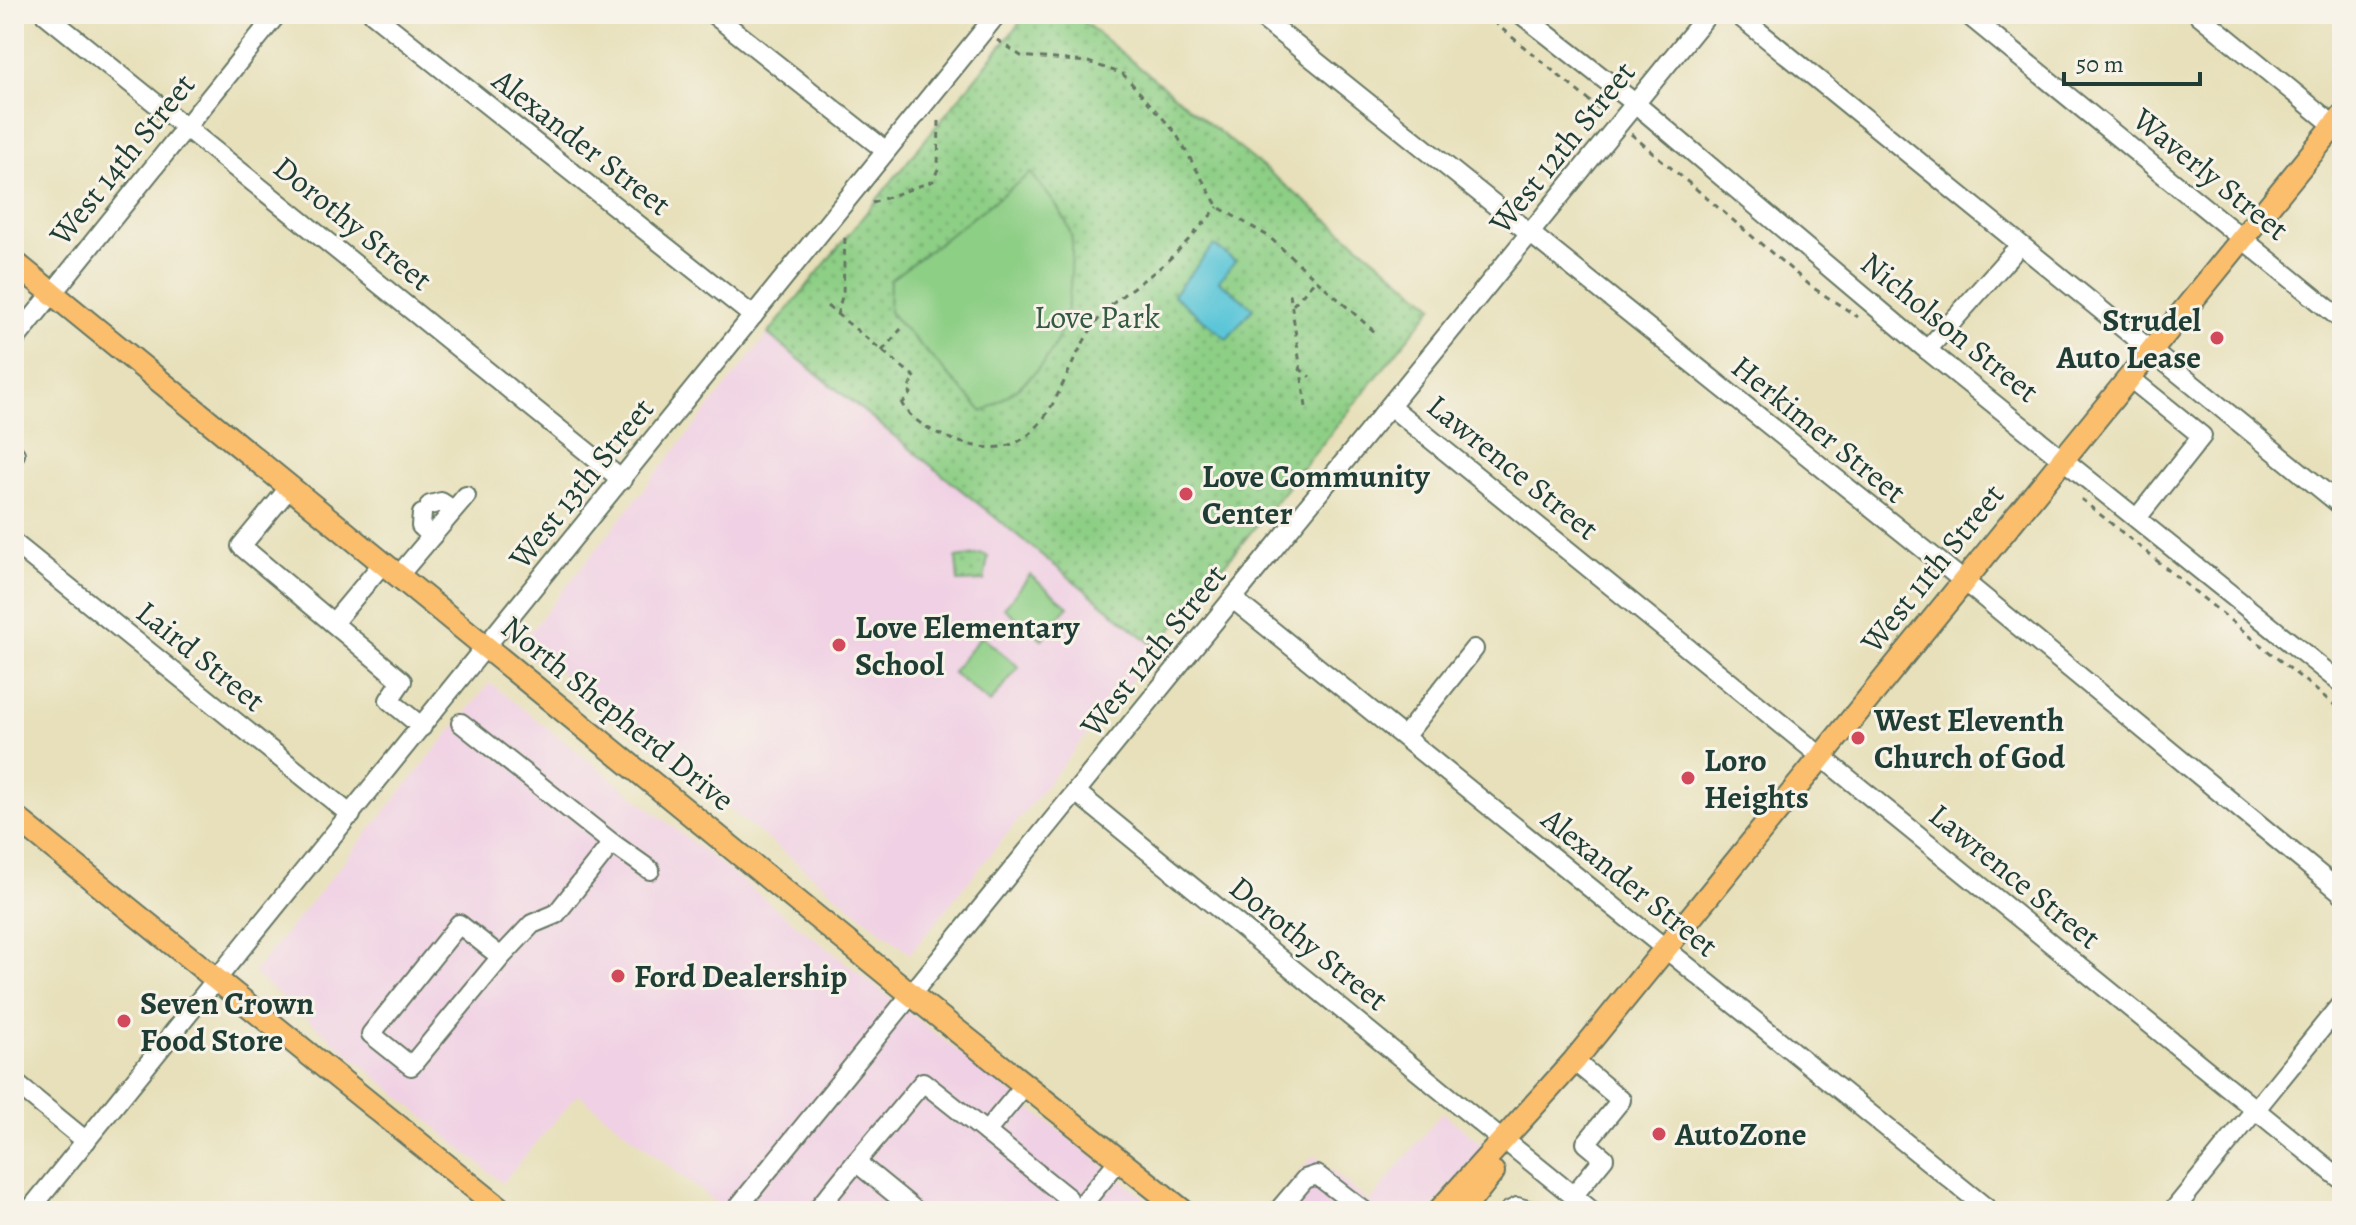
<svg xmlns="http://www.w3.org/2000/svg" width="2356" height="1225" font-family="Alegreya,serif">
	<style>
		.built { fill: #f0d0e4 }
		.grass { fill: url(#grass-dots); stroke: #56865d; stroke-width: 2 }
		.garden { fill: #8ecf86; stroke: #56865d; stroke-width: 2 }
		.water { fill: #5cc6d8; stroke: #3e8286; stroke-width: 2 }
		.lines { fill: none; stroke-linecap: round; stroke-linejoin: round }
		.minor-casing { stroke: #657663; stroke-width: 22 }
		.major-casing { stroke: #657663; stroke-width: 26 }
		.path { stroke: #657663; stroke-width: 3; stroke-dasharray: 6 6; stroke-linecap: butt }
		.minor { stroke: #fff; stroke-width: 18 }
		.major { stroke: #fabe6d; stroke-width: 22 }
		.poi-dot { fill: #d1495b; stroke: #f7f3e8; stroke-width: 3 }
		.labels { text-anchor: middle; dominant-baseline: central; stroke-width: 6; stroke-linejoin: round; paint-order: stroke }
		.street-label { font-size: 32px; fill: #1f3d34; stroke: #f7f3e8 }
		.park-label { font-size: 32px; fill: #355a44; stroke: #f7f3e8 }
		.poi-label { font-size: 32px; font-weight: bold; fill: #1f3d34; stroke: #f7f3e8; text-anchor: start }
	</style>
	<defs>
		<pattern id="grass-dots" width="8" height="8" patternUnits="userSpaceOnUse" patternTransform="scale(2)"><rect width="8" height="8" fill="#8ecf86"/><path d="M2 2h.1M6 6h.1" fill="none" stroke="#73a96e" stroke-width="1.8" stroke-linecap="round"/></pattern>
	</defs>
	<rect width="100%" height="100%" fill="#f7f3e8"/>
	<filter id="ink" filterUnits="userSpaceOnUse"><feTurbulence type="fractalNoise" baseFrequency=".0125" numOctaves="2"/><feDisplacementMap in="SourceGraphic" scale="16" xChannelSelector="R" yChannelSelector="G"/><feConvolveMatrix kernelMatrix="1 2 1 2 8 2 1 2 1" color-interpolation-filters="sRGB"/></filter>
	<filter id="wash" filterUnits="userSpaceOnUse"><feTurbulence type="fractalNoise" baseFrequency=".006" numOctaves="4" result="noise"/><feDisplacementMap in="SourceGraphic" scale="32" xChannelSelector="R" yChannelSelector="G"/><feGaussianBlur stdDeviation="1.8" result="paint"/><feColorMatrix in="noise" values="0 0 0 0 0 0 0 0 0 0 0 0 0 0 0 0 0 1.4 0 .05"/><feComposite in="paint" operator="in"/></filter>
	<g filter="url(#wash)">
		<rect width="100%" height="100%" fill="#e7e0ba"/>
		<g class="built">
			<polygon points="768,334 1157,648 910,954 522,642"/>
			<polygon points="490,683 1161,1211 726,1211 578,1094 502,1183 253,973"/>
			<polygon points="1442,1112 1484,1146 1429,1211 1267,1211 1314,1155 1369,1203"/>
		</g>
		<g class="grass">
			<polygon points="1027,14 1074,14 1434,306 1157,648 768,334"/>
			<polygon points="983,554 988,557 984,581 958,582 956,558"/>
		</g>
		<g class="garden">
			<path d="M1031,173c15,20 33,38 40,62 3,11 0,26 0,38 -3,73 -28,101 -88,139l-94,-100 1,-32z"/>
			<polygon points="1030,575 1068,606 1042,639 1004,608"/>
			<polygon points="981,636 1019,667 990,703 952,672"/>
		</g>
		<polygon class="water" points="1214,245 1235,261 1219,281 1253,308 1227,339 1173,295"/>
	</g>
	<g filter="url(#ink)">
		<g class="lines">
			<g class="minor-casing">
				<g id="minor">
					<polyline points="45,14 622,480"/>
					<polyline points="373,14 753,316"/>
					<polyline points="713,14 886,151"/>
					<polyline points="1257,14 1976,591 2342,893"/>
					<polyline points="1521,14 1636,104 1927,350 2342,684"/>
					<polyline points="1737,14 2342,506"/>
					<polyline points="1967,14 2342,320"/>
					<polyline points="2198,14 2342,132"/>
					<polyline points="14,341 277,14"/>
					<polyline points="1927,350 2012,254"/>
					<polyline points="2130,378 2202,436 2137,518"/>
					<polyline points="1390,406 2342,1180"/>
					<polyline points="14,455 15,454"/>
					<polyline points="290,487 241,546 402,681 389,700 422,727"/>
					<polyline points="430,505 441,502 453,510"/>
					<polyline points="422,514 421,526 432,536"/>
					<polyline points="14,543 351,815"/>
					<polyline points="399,575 466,496"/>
					<polyline points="1233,599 1990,1211"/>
					<polyline points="333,623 383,563"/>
					<polyline points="461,723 612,843"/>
					<polyline points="1404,737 1474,649"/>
					<polyline points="1076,792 1503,1141"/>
					<polyline points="501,957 411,1066 371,1034 459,924 501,957 532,924 556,914 612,843 650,870"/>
					<polyline points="14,1082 86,1141"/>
					<polyline points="986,1132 1068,1198"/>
					<polyline points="1513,1147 1592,1211"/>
					<polyline points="856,1162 923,1082 986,1132 1025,1085"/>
					<polyline points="1573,1196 1604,1158 1586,1143 1621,1100 1574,1061"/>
					<polyline points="29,1211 997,14"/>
					<polyline points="735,1211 1708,14"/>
					<polyline points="816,1211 856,1162 916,1211"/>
					<polyline points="1077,1211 1119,1160"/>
					<polyline points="1278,1211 1305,1179 1317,1175 1364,1211"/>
					<polyline points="1509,1211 1517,1207 1531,1211"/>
					<polyline points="2173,1211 2342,1003"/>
				</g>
			</g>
			<g class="major-casing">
				<g id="major">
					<polyline points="14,262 912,995 1183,1211"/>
					<polyline points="14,816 503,1211"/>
					<polyline points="1439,1211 1574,1061 2342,116"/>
					<polyline points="1462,1211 1493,1172"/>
				</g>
			</g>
			<g class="path">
				<polyline points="1484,14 1603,112"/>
				<polyline points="997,40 1021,56 1088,62 1123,74 1175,132 1218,207 1268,236 1378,335"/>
				<polyline points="1631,134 1812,287 1858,317"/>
				<polyline points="872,203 933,181 938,169 939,120"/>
				<polyline points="1290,294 1306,407"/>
				<polyline points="1293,305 1317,278"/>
				<polyline points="827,306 916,378 907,390 911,393 902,404"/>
				<polyline points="837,315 843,293 845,236"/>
				<polyline points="882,351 901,329"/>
				<polyline points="1299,368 1310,377"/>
				<path d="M901,402c8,18 35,32 53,38 101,37 100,-70 148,-125 16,-19 37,-31 56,-46 22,-18 41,-41 60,-62"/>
				<polyline points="2081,499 2342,711"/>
			</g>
			<use href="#minor" class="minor"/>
			<use href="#major" class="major"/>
		</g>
	</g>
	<g class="poi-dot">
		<circle cx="2217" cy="338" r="8"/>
		<circle cx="1186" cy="494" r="8"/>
		<circle cx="839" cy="645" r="8"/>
		<circle cx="1858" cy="738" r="8"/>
		<circle cx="1688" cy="778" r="8"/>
		<circle cx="618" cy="976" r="8"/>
		<circle cx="124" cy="1021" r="8"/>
		<circle cx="1659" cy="1134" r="8"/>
	</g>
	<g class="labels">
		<g class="street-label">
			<text transform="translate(582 142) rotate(38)">Alexander Street</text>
			<text transform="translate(1562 147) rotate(-51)">West 12th Street</text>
			<text transform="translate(122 159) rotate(-51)">West 14th Street</text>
			<text transform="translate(2211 174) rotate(39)">Waverly Street</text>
			<text transform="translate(353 223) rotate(39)">Dorothy Street</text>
			<text transform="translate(1950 327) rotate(39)">Nicholson Street</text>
			<text transform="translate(1819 429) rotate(39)">Herkimer Street</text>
			<text transform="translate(1513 467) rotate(39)">Lawrence Street</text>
			<text transform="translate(581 483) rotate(-51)">West 13th Street</text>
			<text transform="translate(1932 568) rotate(-51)">West 11th Street</text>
			<text transform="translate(1153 650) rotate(-51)">West 12th Street</text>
			<text transform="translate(201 656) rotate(39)">Laird Street</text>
			<text transform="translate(618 713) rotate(39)">North Shepherd Drive</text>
			<text transform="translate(2015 876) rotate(39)">Lawrence Street</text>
			<text transform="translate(1630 882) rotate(39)">Alexander Street</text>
			<text transform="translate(1309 943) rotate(39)">Dorothy Street</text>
		</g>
		<g class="park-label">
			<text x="1097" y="317">Love Park</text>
		</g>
		<g class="poi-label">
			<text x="2201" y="320" text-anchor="end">Strudel<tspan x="2201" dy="37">Auto Lease</tspan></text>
			<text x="1202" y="476">Love Community<tspan x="1202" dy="37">Center</tspan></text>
			<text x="855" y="627">Love Elementary<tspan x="855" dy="37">School</tspan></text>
			<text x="1874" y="720">West Eleventh<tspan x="1874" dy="37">Church of God</tspan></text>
			<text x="1704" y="760">Loro<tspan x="1704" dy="37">Heights</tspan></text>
			<text x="634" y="976">Ford Dealership</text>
			<text x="140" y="1003">Seven Crown<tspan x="140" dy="37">Food Store</tspan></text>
			<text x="1675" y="1134">AutoZone</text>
		</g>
	</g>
	<rect width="2356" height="1225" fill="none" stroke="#f7f3e8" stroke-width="48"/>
	<path d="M2064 72v12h136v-12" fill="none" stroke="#1f3d34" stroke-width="4"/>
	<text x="2076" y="72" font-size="24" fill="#1f3d34" stroke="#f7f3e8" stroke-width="6" paint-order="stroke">50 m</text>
</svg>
